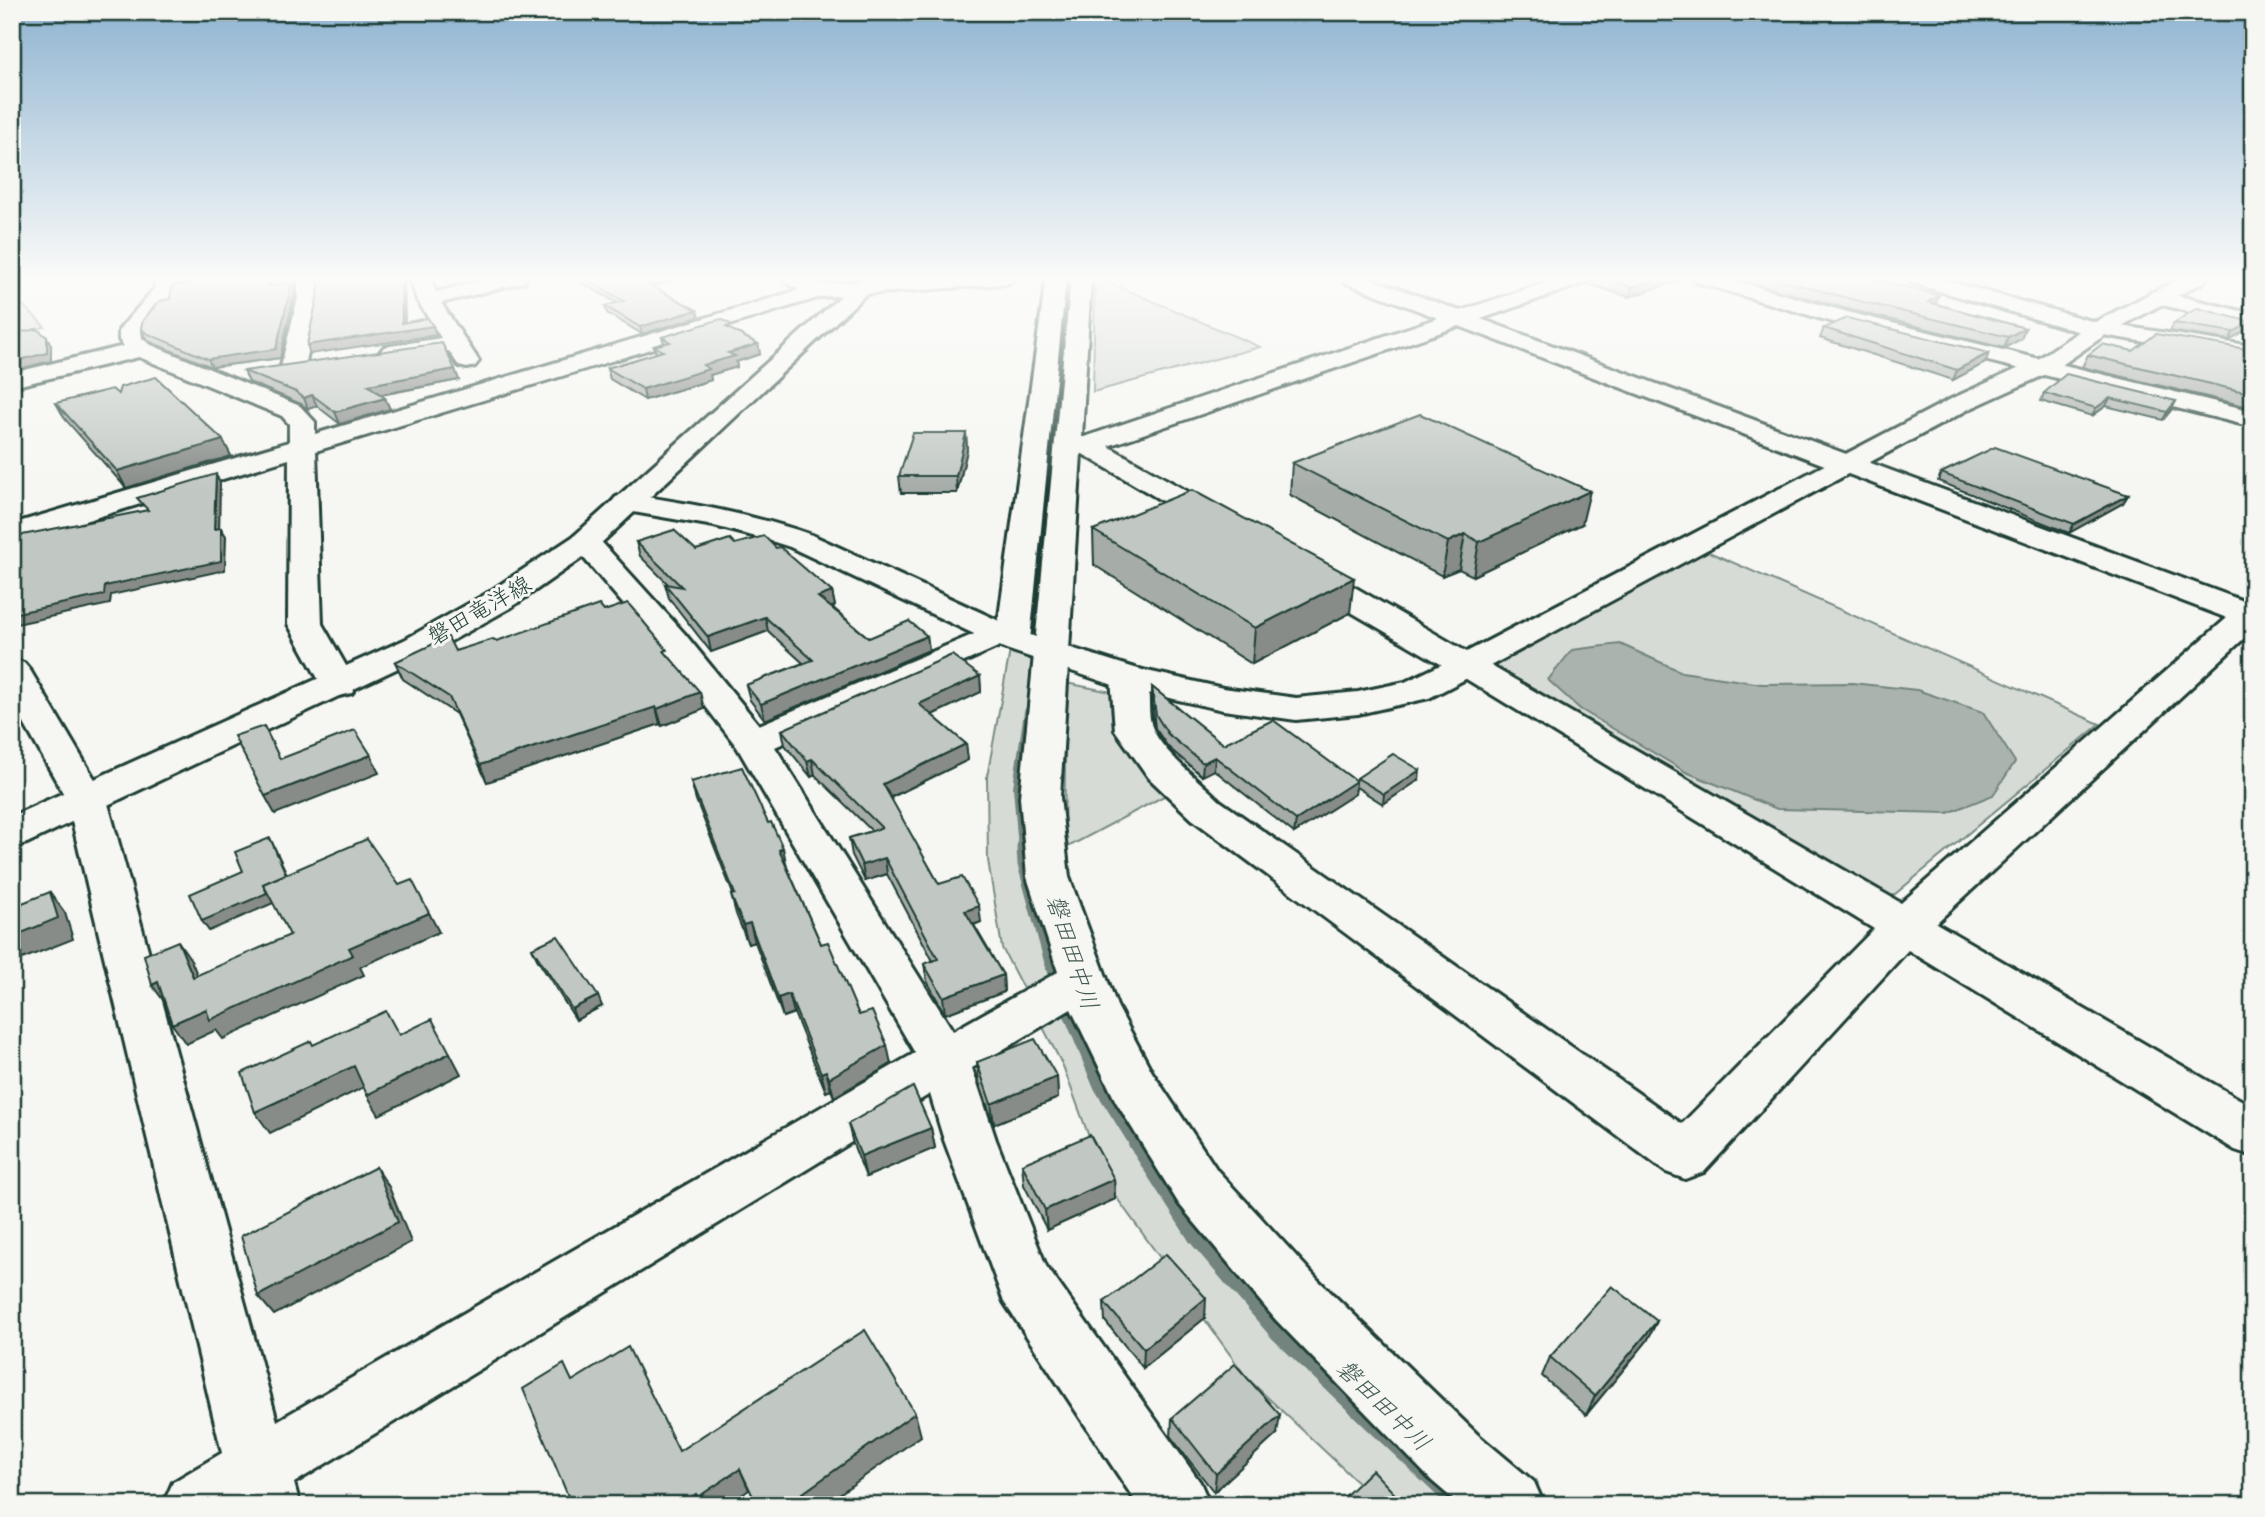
<svg xmlns="http://www.w3.org/2000/svg" width="2265" height="1517" font-family="Itim,'Klee One',sans-serif">
	<style>
		.green { fill: #d6dbd6; stroke: #7a8c85; stroke-width: 2 }
		.water { fill: #aab3ae; stroke: #72847d; stroke-width: 2 }
		.lines { fill: none; stroke-linecap: round; stroke-linejoin: round }
		.stream-far3 { stroke: #72847d; stroke-width: 6 }
		.stream-far2 { stroke: #72847d; stroke-width: 10 }
		.stream-far1 { stroke: #72847d; stroke-width: 13 }
		.stream { stroke: #72847d; stroke-width: 16 }
		.minor-casing { stroke: #1f3d34; stroke-width: 6 }
		.tertiary-casing { stroke: #1f3d34; stroke-width: 6 }
		.secondary-casing { stroke: #1f3d34; stroke-width: 6 }
		.minor { fill: #f6f6f2; fill-rule: evenodd }
		.tertiary { fill: #f6f6f2; fill-rule: evenodd }
		.secondary { fill: #f6f6f2; fill-rule: evenodd }
		.wall { fill: #a6aca8; stroke: #1f3d34; stroke-width: 2 }
		.shaded-wall { fill: #878c88; stroke: #1f3d34; stroke-width: 2 }
		.building { fill: #c1c8c3; stroke: #1f3d34; stroke-width: 2 }
		.labels { text-anchor: middle; dominant-baseline: central; stroke-width: 6; stroke-linejoin: round; paint-order: stroke }
		.street-label { font-size: 23px; fill: #1f3d34; stroke: #f6f6f2 }
		.water-label { font-size: 24px; font-style: italic; fill: #425a52; stroke: #f6f6f2 }
	</style>
	<rect width="100%" height="100%" fill="#f6f6f2"/>
	<filter id="ink" filterUnits="userSpaceOnUse"><feTurbulence type="fractalNoise" baseFrequency=".0143" numOctaves="2"/><feDisplacementMap in="SourceGraphic" scale="14" xChannelSelector="R" yChannelSelector="G"/><feConvolveMatrix kernelMatrix="1 2 1 2 8 2 1 2 1" color-interpolation-filters="sRGB"/></filter>
	<g filter="url(#ink)">
		<g class="green">
			<polygon points="1060,278 1084,278 1040,797 1108,1036 1297,1300 1512,1505 1382,1505 1247,1378 1106,1183 1063,1066 1002,948 988,860 987,777 1013,634 1062,285"/>
			<polygon points="1101,279 1260,347 1093,392 1095,281"/>
			<polygon points="20,302 45,327 12,335 12,304"/>
			<polygon points="1684,541 2100,724 1877,909 1475,670"/>
			<polygon points="1066,683 1131,696 1181,787 1064,849"/>
		</g>
		<polygon class="water" points="1620,644 1682,672 1762,684 1852,683 1917,690 1983,712 2015,762 1993,795 1948,813 1777,809 1686,772 1580,709 1548,680 1572,650"/>
		<g class="lines">
			<polyline class="stream-far3" points="1068,320 1069,278"/>
			<polyline class="stream-far2" points="1023,848 1018,787 1029,712"/>
			<polyline class="stream-far1" points="1023,847 1024,864 1055,977 1099,1084 1137,1145"/>
			<polyline class="stream" points="1136,1143 1196,1237 1278,1333 1458,1505"/>
			<g class="minor-casing">
				<g id="minor">
					<polygon points="156,278 228,278 225,282 174,291 141,331 142,338 149,344 300,406 315,422 315,434 799,290 784,281 787,278 805,278 822,284 920,278 1015,278 1012,282 1005,284 821,297 316,451 322,624 357,685 352,693 339,696 326,693 288,624 289,459 12,543 12,524 289,442 289,424 282,416 139,357 12,387 12,373 124,346 119,340 119,330 154,289"/>
					<polygon points="298,278 318,278 320,297 305,366 302,371 293,373 284,371 281,366 298,297"/>
					<polygon points="410,278 430,278 436,292 493,278 527,278 524,282 441,303 479,361 475,366 467,368 459,366 449,351 392,359 384,357 380,352 384,347 441,338 417,300"/>
					<path d="M1046,278h20l-36,362 -5,7 -12,3 -13,-4 -225,101 178,284 105,-59 -31,-95 -7,-80 51,-519h20l-9,159h2l354,-119 -94,-36 -3,-4h28l91,33 100,-33h30l-3,4 -106,37 768,284 4,-1v28l-317,293 317,184v49l-18,-6 -327,-200 -204,222 -19,7 -19,-7 -474,-353 -43,-41 -34,-48 -4,-52 5,-8 13,-3 13,3c12,18 3,40 11,59 9,23 49,54 67,72l462,323 192,-195 -411,-252 -167,-97 -5,-7 5,-7 11,-3 11,3 583,337 326,-285 -768,-292 -351,120 124,71 4,6 -4,6 -11,3 -11,-3 -129,-76 -21,344 9,80 48,129 35,66 65,98 101,110 160,155 56,47 10,23h-84l-28,-24 -156,-161 -97,-116 -63,-102 -45,-93 -99,59 24,72 50,126 154,216 10,23h-72l-134,-203 -60,-162 -14,-46 -636,389 6,22h-137l10,-23 49,-29 -155,-653 -55,-98v-43l12,4 6,7 77,130 170,621 638,-368 -178,-306 -77,-100 -90,-105 4,-6 11,-3 11,3 88,97 75,92 239,-101z"/>
					<polygon points="1693,278 1725,278 1851,313 2253,411 2253,427 1836,323 1696,282"/>
					<polygon points="1906,278 1938,278 2095,322 2253,346 2253,360 2103,335 2097,337 1909,282"/>
					<polygon points="2159,291 2253,314 2253,328 2151,302 2148,297 2151,292"/>
				</g>
			</g>
			<g class="tertiary-casing">
				<path id="tertiary" d="M2181,278h25l-3,4 -98,53 -52,36 -84,38 -490,263 -50,26 -71,16 -62,6 -73,-10 -107,-24 -110,-37 -216,-102 -22,-7 -54,-14 -98,-17 -5,-6 5,-6 10,-3c63,9 125,20 186,41l218,100 108,34 85,19 73,10 62,-6 47,-10 50,-24 496,-259 84,-38 54,-36z"/>
			</g>
			<g class="secondary-casing">
				<polygon id="secondary" points="861,278 883,278 596,548 510,608 428,654 27,843 12,847 12,816 404,640 486,594 574,536"/>
			</g>
			<use href="#minor" class="minor"/>
			<use href="#tertiary" class="tertiary"/>
			<use href="#secondary" class="secondary"/>
		</g>
		<g class="wall">
			<polygon points="269,278 270,286 292,283 295,291 280,358 212,367 150,342 145,337 141,328 170,299"/>
			<polygon points="574,278 684,278 652,286 699,317 642,334 607,313 605,306 617,303"/>
			<polygon points="1590,278 1686,278 1629,297 1588,284"/>
			<polygon points="1733,278 1869,278 1936,304 2025,328 2021,339 2004,348 1852,310"/>
			<polygon points="2174,323 2247,329 2229,340 2170,331"/>
			<polygon points="1824,328 1985,363 1953,380 1820,338"/>
			<polygon points="733,331 758,344 760,354 736,362 737,367 710,375 711,380 645,400 610,379 607,368 656,354 654,346 664,343 662,337"/>
			<polygon points="2253,350 2253,408 2082,367 2088,355 2133,351"/>
			<polygon points="244,371 459,380 381,395 390,409 340,424 317,406 308,409 301,404 249,382"/>
			<polygon points="2044,393 2176,401 2172,409 2163,420 2106,406 2092,416 2041,401"/>
			<polygon points="118,394 223,440 231,456 126,488 65,419 56,403"/>
			<polygon points="966,433 967,450 957,493 901,493 899,476"/>
			<polygon points="1292,463 1582,524 1473,576 1459,569 1442,576 1290,495"/>
			<polygon points="1941,473 2128,495 2123,503 2069,533 1938,481"/>
			<polygon points="1093,530 1350,613 1252,664 1094,565"/>
			<polygon points="636,542 696,550 735,544 776,548 832,592 835,606 832,607 869,638 927,636 929,650 765,720 750,700 746,685 803,663 768,631 711,652 669,598 665,584 668,584 640,556"/>
			<polygon points="604,611 669,656 704,709 662,726 660,724 487,782 456,714 403,679 395,662 455,651 497,641"/>
			<polygon points="980,676 981,692 932,715 966,744 968,760 890,798 939,884 981,922 974,925 1003,975 1004,992 945,1014 927,981 924,964 933,961 887,874 865,881 852,855 849,838 872,831 815,775 811,777 785,745 782,730"/>
			<polygon points="1152,687 1223,744 1356,781 1357,778 1419,780 1383,804 1356,787 1355,794 1294,833 1214,770 1202,776 1168,747 1155,728 1152,700"/>
			<polygon points="691,782 787,867 821,944 859,1015 891,1064 834,1097 831,1090 826,1092 794,1013 783,1017 755,942 748,944 736,914 731,895 733,894 696,800"/>
			<polygon points="532,948 602,1006 576,1020 537,959"/>
			<polygon points="977,1062 1057,1077 1058,1098 994,1124 979,1082"/>
			<polygon points="848,1124 931,1128 935,1148 866,1177 853,1144"/>
			<polygon points="1022,1164 1114,1179 1115,1199 1047,1230 1024,1185"/>
			<polygon points="1104,1302 1205,1318 1143,1368 1105,1321"/>
			<polygon points="1657,1321 1647,1341 1586,1415 1542,1376 1550,1357"/>
			<polygon points="1172,1418 1277,1434 1214,1492 1171,1437"/>
		</g>
		<g class="shaded-wall">
			<polygon points="401,278 404,278 405,330 433,326 436,335 310,354 307,345 402,323"/>
			<polygon points="655,278 684,278 644,288 642,281"/>
			<polygon points="1660,278 1686,278 1629,297 1632,287"/>
			<polygon points="292,283 295,291 280,358 212,367 208,359"/>
			<polygon points="1939,295 1935,305 1928,302"/>
			<polygon points="697,310 699,317 642,334 640,327"/>
			<polygon points="2251,322 2247,329 2229,340 2233,332"/>
			<polygon points="2025,328 2021,339 2004,348 2008,337"/>
			<polygon points="47,337 51,345 51,361 12,371 12,362"/>
			<polygon points="758,344 760,354 736,362 737,367 710,375 711,380 645,400 643,389 703,365 728,353"/>
			<polygon points="1989,353 1985,363 1953,380 1957,370"/>
			<polygon points="455,369 459,380 372,396 368,385"/>
			<polygon points="312,395 317,406 308,409 304,398"/>
			<polygon points="385,398 390,409 340,424 335,412"/>
			<polygon points="2110,398 2106,406 2092,416 2096,408"/>
			<polygon points="2176,401 2172,409 2163,420 2167,412"/>
			<polygon points="966,433 967,450 957,493 956,476"/>
			<polygon points="223,440 231,456 126,488 117,471"/>
			<polygon points="216,474 220,483 219,538 214,529"/>
			<polygon points="1590,491 1582,524 1473,576 1479,542"/>
			<polygon points="2128,495 2123,503 2069,533 2074,524"/>
			<polygon points="221,528 226,536 225,570 111,595 110,604 12,625 12,614 105,586"/>
			<polygon points="1465,534 1459,569 1442,576 1448,542"/>
			<polygon points="1354,578 1350,613 1252,664 1255,628"/>
			<polygon points="832,592 835,606 821,611 818,597"/>
			<polygon points="765,617 768,631 711,652 708,637"/>
			<polygon points="927,636 929,650 765,720 761,704"/>
			<polygon points="980,676 981,692 921,720 919,704"/>
			<polygon points="700,692 704,709 662,726 657,709"/>
			<polygon points="656,707 660,724 487,782 480,765"/>
			<polygon points="966,744 968,760 885,800 883,784"/>
			<polygon points="371,755 379,773 275,814 265,796"/>
			<polygon points="1215,757 1214,770 1202,776 1203,763"/>
			<polygon points="812,759 815,775 811,777 807,761"/>
			<polygon points="1420,770 1419,780 1383,804 1384,794"/>
			<polygon points="1356,781 1355,794 1294,833 1296,820"/>
			<polygon points="270,838 296,893 209,931 202,921"/>
			<polygon points="783,848 787,867 779,850"/>
			<polygon points="885,858 887,874 865,881 862,865"/>
			<polygon points="50,892 65,913 73,939 12,963 12,937"/>
			<polygon points="979,906 981,922 967,927 965,911"/>
			<polygon points="429,913 439,932 360,967 364,975 223,1039 216,1030 186,1044 172,1024"/>
			<polygon points="750,923 755,942 748,944 743,925"/>
			<polygon points="178,941 191,960 206,996 193,977"/>
			<polygon points="1003,975 1004,992 945,1014 943,997"/>
			<polygon points="158,982 166,1004 152,985"/>
			<polygon points="789,994 794,1013 783,1017 778,998"/>
			<polygon points="598,996 602,1006 576,1020 572,1009"/>
			<polygon points="887,1045 891,1064 834,1097 829,1078"/>
			<polygon points="450,1053 461,1074 379,1115 367,1095"/>
			<polygon points="354,1066 366,1086 270,1133 255,1112"/>
			<polygon points="826,1071 831,1090 826,1092 821,1073"/>
			<polygon points="1057,1077 1058,1098 994,1124 991,1104"/>
			<polygon points="931,1128 935,1148 866,1177 861,1156"/>
			<polygon points="376,1167 389,1187 411,1242 274,1315 258,1296"/>
			<polygon points="1114,1179 1115,1199 1047,1230 1045,1210"/>
			<polygon points="1206,1298 1205,1318 1143,1368 1144,1349"/>
			<polygon points="1657,1321 1647,1341 1586,1415 1595,1396"/>
			<polygon points="915,1413 921,1436 824,1505 786,1505"/>
			<polygon points="1280,1415 1277,1434 1214,1492 1216,1474"/>
			<polygon points="740,1469 749,1490 728,1505 680,1505 696,1494"/>
		</g>
		<g class="building">
			<polygon points="217,278 267,278 268,286 292,283 276,349 208,359 146,333 141,328 143,320 159,301 170,299 172,286"/>
			<polygon points="323,278 401,278 402,323 428,318 433,326 307,345 319,289 318,279"/>
			<polygon points="584,278 655,278 642,281 697,310 640,327 605,306 624,301"/>
			<polygon points="1601,278 1660,278 1632,287"/>
			<polygon points="1773,278 1869,278 1939,295 1928,302 2025,328 2008,337 1855,300"/>
			<polygon points="2197,308 2251,322 2233,332 2174,323"/>
			<polygon points="1847,318 1989,353 1957,370 1824,328"/>
			<polygon points="721,319 732,325 726,327 758,344 728,353 735,356 703,365 709,369 643,389 607,368 663,351 654,346 670,342 662,337"/>
			<polygon points="37,329 47,337 47,353 12,362 12,334"/>
			<polygon points="2156,334 2253,350 2253,394 2088,355 2102,344 2133,351"/>
			<polygon points="442,343 455,369 368,385 385,398 335,412 312,395 304,398 296,392 244,371"/>
			<polygon points="2066,374 2176,401 2167,412 2110,398 2096,408 2044,393"/>
			<polygon points="156,377 223,440 117,471 56,403 112,389 118,394 120,387"/>
			<polygon points="1420,414 1590,491 1479,542 1465,534 1448,542 1292,463"/>
			<polygon points="913,433 966,433 956,476 899,476"/>
			<polygon points="1995,447 2128,495 2074,524 1941,473"/>
			<polygon points="216,474 214,529 221,528 221,561 105,586 104,595 12,614 12,537 148,510 137,498"/>
			<polygon points="1192,490 1354,578 1255,628 1093,530"/>
			<polygon points="674,530 696,550 730,539 735,544 764,536 776,548 780,547 832,592 818,597 869,638 909,621 927,636 761,704 746,685 813,660 765,617 708,637 665,584 682,587 636,542"/>
			<polygon points="628,603 667,650 664,651 700,692 657,709 656,707 480,765 449,697 395,662 448,637 455,651 493,639 497,641 599,605 604,611"/>
			<polygon points="952,655 980,676 919,704 966,744 883,784 939,884 962,877 979,906 965,911 1003,975 943,997 924,964 938,959 885,858 862,865 849,838 882,828 812,759 807,761 782,730"/>
			<polygon points="1152,687 1223,744 1273,720 1356,781 1296,820 1215,757 1203,763 1168,734 1156,715"/>
			<polygon points="264,726 280,759 355,730 371,755 265,796 234,736"/>
			<polygon points="1393,754 1420,770 1384,794 1357,778"/>
			<polygon points="742,767 768,823 771,822 783,848 779,850 821,944 828,942 859,1015 872,1011 887,1045 829,1078 826,1071 821,1073 789,994 778,998 750,923 743,925 731,895 735,894 691,782"/>
			<polygon points="270,838 286,874 263,884 267,893 202,921 190,894 243,871 235,852"/>
			<polygon points="367,839 399,885 412,880 429,913 349,948 353,955 210,1020 206,1009 172,1024 158,982 152,985 144,955 178,941 193,977 290,935 263,884"/>
			<polygon points="50,892 58,918 12,937 12,907"/>
			<polygon points="558,936 598,996 572,1009 532,948"/>
			<polygon points="386,1011 399,1035 432,1019 450,1053 367,1095 354,1066 255,1112 242,1073 311,1041 313,1045"/>
			<polygon points="1035,1039 1057,1077 991,1104 977,1062"/>
			<polygon points="913,1087 931,1128 861,1156 848,1124"/>
			<polygon points="1090,1135 1114,1179 1045,1210 1022,1164"/>
			<polygon points="376,1167 398,1222 258,1296 241,1236"/>
			<polygon points="1166,1254 1206,1298 1144,1349 1104,1302"/>
			<polygon points="1612,1286 1657,1321 1595,1396 1550,1357"/>
			<polygon points="865,1330 915,1413 786,1505 757,1505 740,1469 698,1497 696,1494 680,1505 569,1505 571,1503 523,1389 564,1364 572,1381 628,1347 679,1451"/>
			<polygon points="1235,1364 1280,1415 1216,1474 1172,1418"/>
			<polygon points="1372,1470 1405,1505 1336,1505"/>
		</g>
	</g>
	<linearGradient id="sky" x2="0" y2="1"><stop stop-color="#8fb4d1"/><stop offset="0.57" stop-color="#fbfbf9"/><stop offset="1" stop-color="#fbfbf9" stop-opacity="0"/></linearGradient>
	<rect width="2265" height="490" fill="url(#sky)"/>
	<g class="labels">
		<g class="street-label">
			<text transform="translate(479 610) rotate(-30)">磐田竜洋線</text>
		</g>
		<g class="water-label">
			<text transform="translate(1073 952) rotate(72)">磐田田中川</text>
			<text transform="translate(1384 1405) rotate(44)">磐田田中川</text>
		</g>
	</g>
	<rect width="2265" height="1517" fill="none" stroke="#f6f6f2" stroke-width="42"/>
	<rect x="21" y="21" width="2223" height="1475" fill="none" stroke="#1f3d34" stroke-width="2.5" filter="url(#ink)"/>
</svg>
